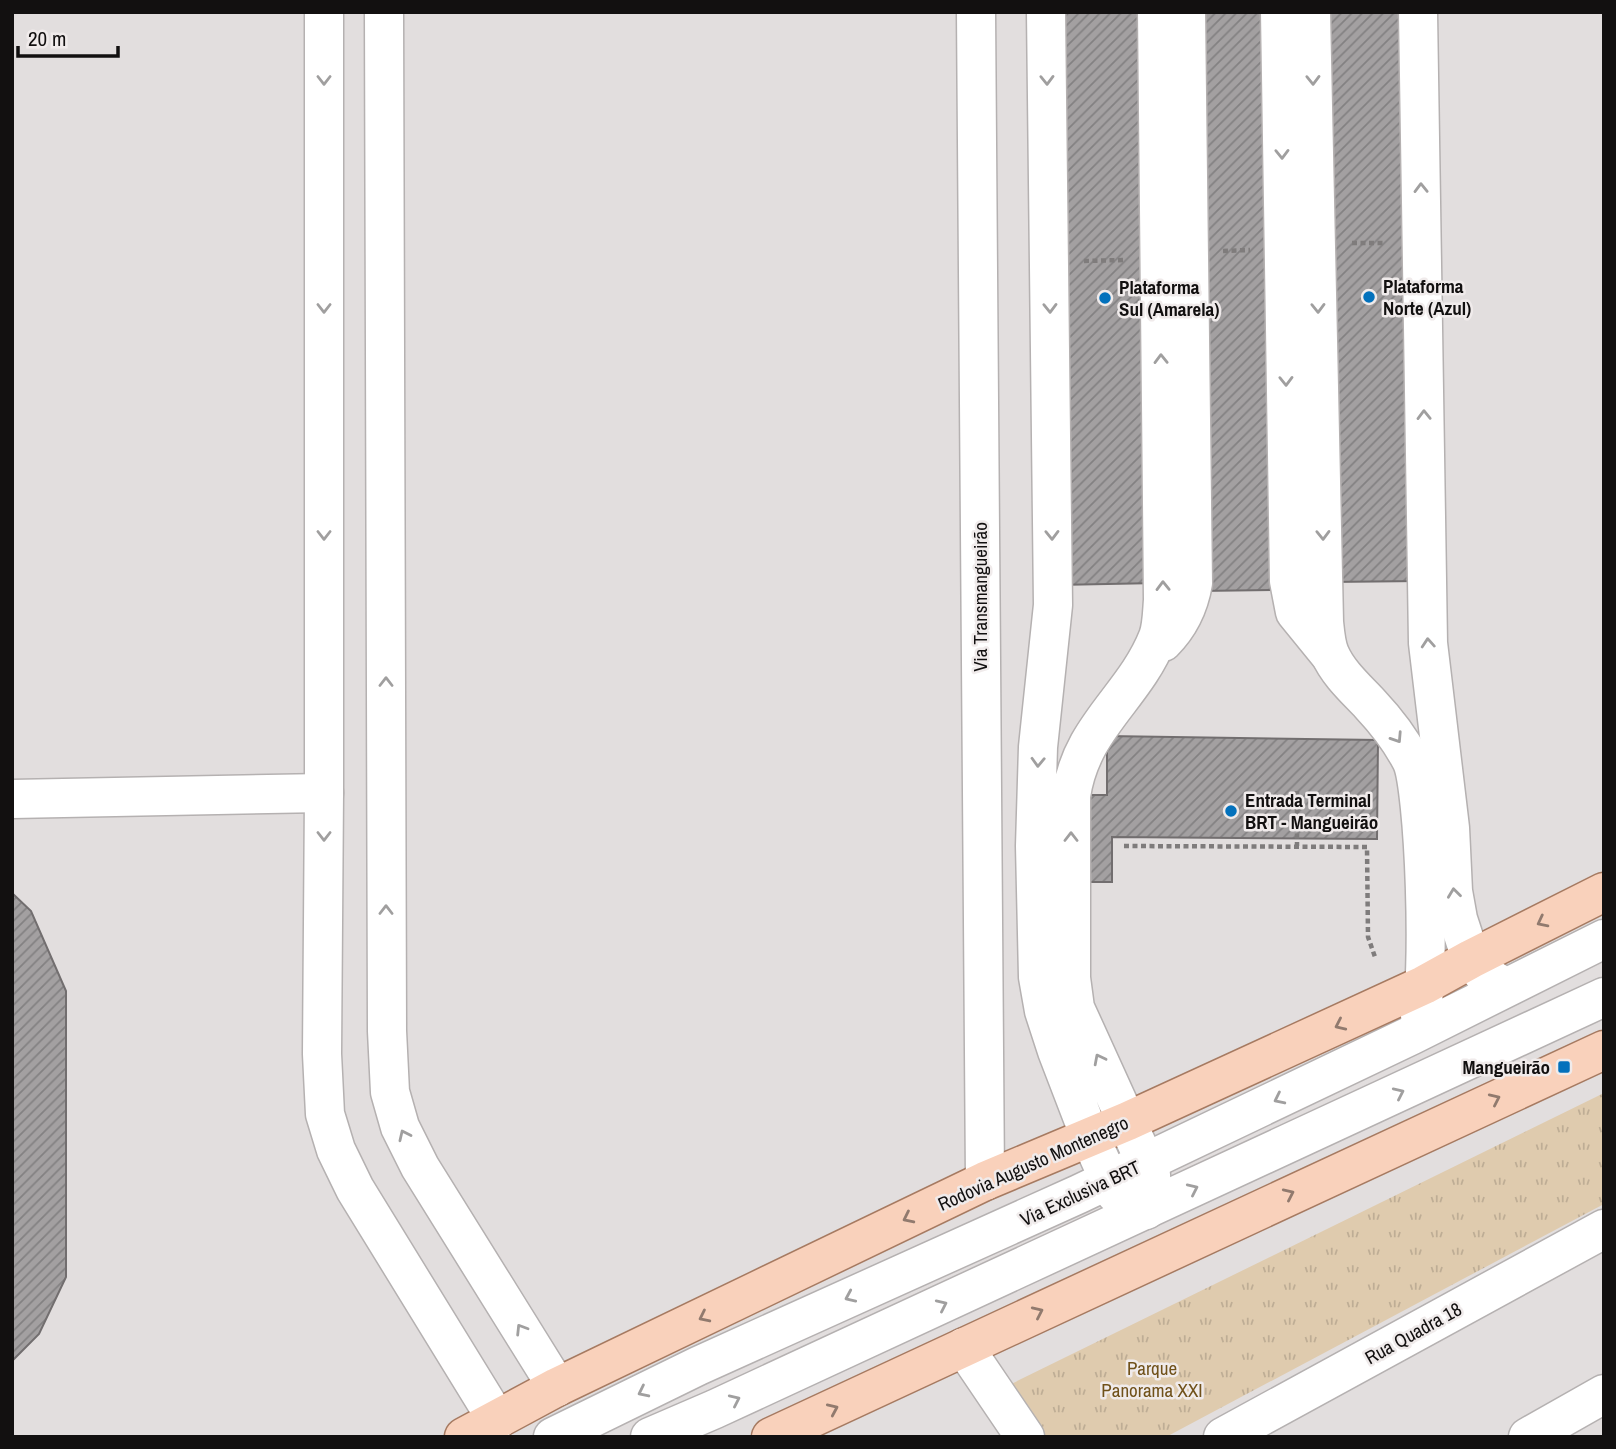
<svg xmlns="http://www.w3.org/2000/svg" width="1616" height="1449" font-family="'Archivo Narrow',sans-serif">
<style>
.park{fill:url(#park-tufts)}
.building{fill:url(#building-hatch);stroke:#726e6f;stroke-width:2}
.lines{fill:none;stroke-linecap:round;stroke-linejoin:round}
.minor-casing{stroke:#b5b1b1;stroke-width:41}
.major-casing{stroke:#a67a61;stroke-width:41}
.path{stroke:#7f7c7c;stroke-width:4.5;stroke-dasharray:5 3.5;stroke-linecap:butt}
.minor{stroke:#fff;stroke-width:38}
.major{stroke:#f9d1bb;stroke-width:38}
.oneway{stroke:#a09f9f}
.oneway2{stroke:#917a6e}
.poi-dot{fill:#0371bc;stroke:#f0ebeb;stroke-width:2.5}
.labels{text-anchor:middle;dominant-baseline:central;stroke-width:5;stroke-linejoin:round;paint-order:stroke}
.poi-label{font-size:19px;font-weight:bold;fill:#121010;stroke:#f0ebeb;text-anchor:start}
.street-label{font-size:19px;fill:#121010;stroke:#f0ebeb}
.park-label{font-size:19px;fill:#70511a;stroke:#f0ebeb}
</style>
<defs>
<pattern id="park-tufts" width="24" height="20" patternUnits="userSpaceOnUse" patternTransform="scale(1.75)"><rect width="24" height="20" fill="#dfcbae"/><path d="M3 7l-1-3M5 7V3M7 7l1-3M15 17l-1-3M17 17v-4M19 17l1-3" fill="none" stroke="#bead95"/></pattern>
<pattern id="building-hatch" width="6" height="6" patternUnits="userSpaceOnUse" patternTransform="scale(1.75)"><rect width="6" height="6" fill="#a3a0a1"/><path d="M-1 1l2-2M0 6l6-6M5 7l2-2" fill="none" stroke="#838182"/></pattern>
</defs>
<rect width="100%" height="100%" fill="#e2dede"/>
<polygon class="park" points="1604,1093 1604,1204 1166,1437 1037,1437 1003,1388"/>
<g class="building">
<polygon points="1052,12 1152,12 1158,583 1057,585"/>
<polygon points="1192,12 1273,12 1281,590 1200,591"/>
<polygon points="1315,12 1410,12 1420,581 1330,582"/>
<polygon points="1107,736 1378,740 1377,839 1112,837 1112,882 1086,882 1084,795 1107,795"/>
<polygon points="12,893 31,911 66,991 66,1277 39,1334 12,1361"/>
</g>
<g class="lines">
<defs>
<g id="minor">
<polyline points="324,12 324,793 322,1054 325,1114 336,1150 355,1189 497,1420"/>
<polyline points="384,12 387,1031 390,1092 400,1127 420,1167 557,1387"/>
<polyline points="976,12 985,1181"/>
<path d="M1046 12 1053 605 1038 747 1035 846 1038 977 1044 1011 1057 1051 1090 1137 1115 1193 1130 1207 1146 1210 1152 1196 1151 1175 1075 1008 1071 978V796C1081 726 1134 698 1158 637 1162 626 1162 612 1163 600L1157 12"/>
<polyline points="1280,12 1289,581 1295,612 1330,655"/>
<path d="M1311 12 1324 622C1325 632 1326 645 1330 654 1338 673 1356 689 1370 704 1386 721 1400 739 1411 760 1425 787 1431 986 1420 1016"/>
<polyline points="1418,12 1428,643 1450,828 1453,891 1458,919 1471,959 1487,979 1495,981"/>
<path d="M1163 642C1180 625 1189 606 1193 583L1186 12"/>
<polyline points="12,799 324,793"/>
<polyline points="964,1347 1025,1437"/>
<polyline points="553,1437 698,1366 1079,1194 1412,1035 1604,939"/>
<polyline points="650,1437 715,1409 1604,997"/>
<polyline points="1223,1437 1604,1229"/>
<polyline points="1528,1437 1604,1394"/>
</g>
<g id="major">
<polyline points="464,1437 557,1387 985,1181 1128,1121 1424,985 1471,959 1604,892"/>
<polyline points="771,1437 1604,1050"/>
</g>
</defs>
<use href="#minor" class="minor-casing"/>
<use href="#major" class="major-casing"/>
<g class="path">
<polyline points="1352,243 1386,243"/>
<polyline points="1223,251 1250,250"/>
<polyline points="1084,261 1124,260"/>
<polyline points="1297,791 1297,846"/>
<polyline points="1124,846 1367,847 1368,937 1375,957"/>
</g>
<use href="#minor" class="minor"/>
<use href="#major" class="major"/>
</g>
<defs><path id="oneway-chevron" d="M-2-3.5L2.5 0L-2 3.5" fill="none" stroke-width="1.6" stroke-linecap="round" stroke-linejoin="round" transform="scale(1.75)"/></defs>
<g class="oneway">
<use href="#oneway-chevron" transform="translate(324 80) rotate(90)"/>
<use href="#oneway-chevron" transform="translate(1047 80) rotate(89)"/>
<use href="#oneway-chevron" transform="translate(1313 80) rotate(89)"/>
<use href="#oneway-chevron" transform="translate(1282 154) rotate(89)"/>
<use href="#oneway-chevron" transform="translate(1421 188) rotate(-91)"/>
<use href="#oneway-chevron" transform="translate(324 308) rotate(90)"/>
<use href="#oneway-chevron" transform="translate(1050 308) rotate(89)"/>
<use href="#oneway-chevron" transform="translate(1318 308) rotate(89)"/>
<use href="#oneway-chevron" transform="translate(1161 359) rotate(-91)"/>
<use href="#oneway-chevron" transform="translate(1286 381) rotate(89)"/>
<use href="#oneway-chevron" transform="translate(1424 415) rotate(-91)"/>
<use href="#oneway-chevron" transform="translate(324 535) rotate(90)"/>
<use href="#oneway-chevron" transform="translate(1052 535) rotate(89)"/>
<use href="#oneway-chevron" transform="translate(1323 535) rotate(89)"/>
<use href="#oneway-chevron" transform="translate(1163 586) rotate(-91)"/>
<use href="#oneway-chevron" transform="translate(1428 643) rotate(-94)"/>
<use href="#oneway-chevron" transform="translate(386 682) rotate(-90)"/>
<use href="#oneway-chevron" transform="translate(1397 738) rotate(57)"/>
<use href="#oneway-chevron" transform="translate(1038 762) rotate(92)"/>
<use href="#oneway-chevron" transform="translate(324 836) rotate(90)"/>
<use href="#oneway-chevron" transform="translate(1071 837) rotate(-90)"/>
<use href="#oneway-chevron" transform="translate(1454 893) rotate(-97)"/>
<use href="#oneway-chevron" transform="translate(386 910) rotate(-90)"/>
<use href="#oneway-chevron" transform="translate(1099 1059) rotate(-117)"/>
<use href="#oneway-chevron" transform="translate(1399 1093) rotate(-25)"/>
<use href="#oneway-chevron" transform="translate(1279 1099) rotate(154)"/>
<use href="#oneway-chevron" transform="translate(404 1135) rotate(-115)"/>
<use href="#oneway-chevron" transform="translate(1193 1189) rotate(-25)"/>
<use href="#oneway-chevron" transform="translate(850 1297) rotate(156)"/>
<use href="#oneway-chevron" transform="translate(942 1305) rotate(-25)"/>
<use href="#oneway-chevron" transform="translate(521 1329) rotate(-122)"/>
<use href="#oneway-chevron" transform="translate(643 1392) rotate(154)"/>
<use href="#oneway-chevron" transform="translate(735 1400) rotate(-25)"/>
</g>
<g class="oneway2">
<use href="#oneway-chevron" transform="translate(1542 922) rotate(153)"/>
<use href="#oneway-chevron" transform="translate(1340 1025) rotate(155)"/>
<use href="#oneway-chevron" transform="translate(1495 1099) rotate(-25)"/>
<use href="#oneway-chevron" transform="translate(1289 1194) rotate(-25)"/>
<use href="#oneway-chevron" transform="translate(908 1218) rotate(154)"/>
<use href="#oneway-chevron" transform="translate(1038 1312) rotate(-25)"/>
<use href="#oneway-chevron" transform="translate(704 1317) rotate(154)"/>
<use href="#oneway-chevron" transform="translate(833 1409) rotate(-24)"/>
</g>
<g class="poi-dot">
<circle cx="1369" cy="297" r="7"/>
<circle cx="1105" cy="298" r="7"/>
<circle cx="1231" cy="811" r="7"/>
<rect x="1557" y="1060" width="14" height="14" rx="3.5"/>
</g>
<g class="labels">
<g class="poi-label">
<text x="1383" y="286">Plataforma<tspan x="1383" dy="22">Norte (Azul)</tspan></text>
<text x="1119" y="287">Plataforma<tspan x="1119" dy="22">Sul (Amarela)</tspan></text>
<text x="1245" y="800">Entrada Terminal<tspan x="1245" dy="22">BRT - Mangueirão</tspan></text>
<text x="1550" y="1067" text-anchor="end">Mangueirão</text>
</g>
<g class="street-label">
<text transform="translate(980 597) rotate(-90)">Via Transmangueirão</text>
<text transform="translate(1033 1163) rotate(-24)">Rodovia Augusto Montenegro</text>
<text transform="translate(1080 1193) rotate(-25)">Via Exclusiva BRT</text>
<text transform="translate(1413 1333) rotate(-29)">Rua Quadra 18</text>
</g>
<g class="park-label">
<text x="1152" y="1368">Parque<tspan x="1152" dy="22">Panorama XXI</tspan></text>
</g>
</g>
<rect width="1616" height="1449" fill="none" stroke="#121010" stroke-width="28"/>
<path d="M18 46v10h100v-10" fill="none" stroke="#121010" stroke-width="3.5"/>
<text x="28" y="46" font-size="21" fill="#121010" stroke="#f0ebeb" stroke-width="5" paint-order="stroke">20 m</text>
</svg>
